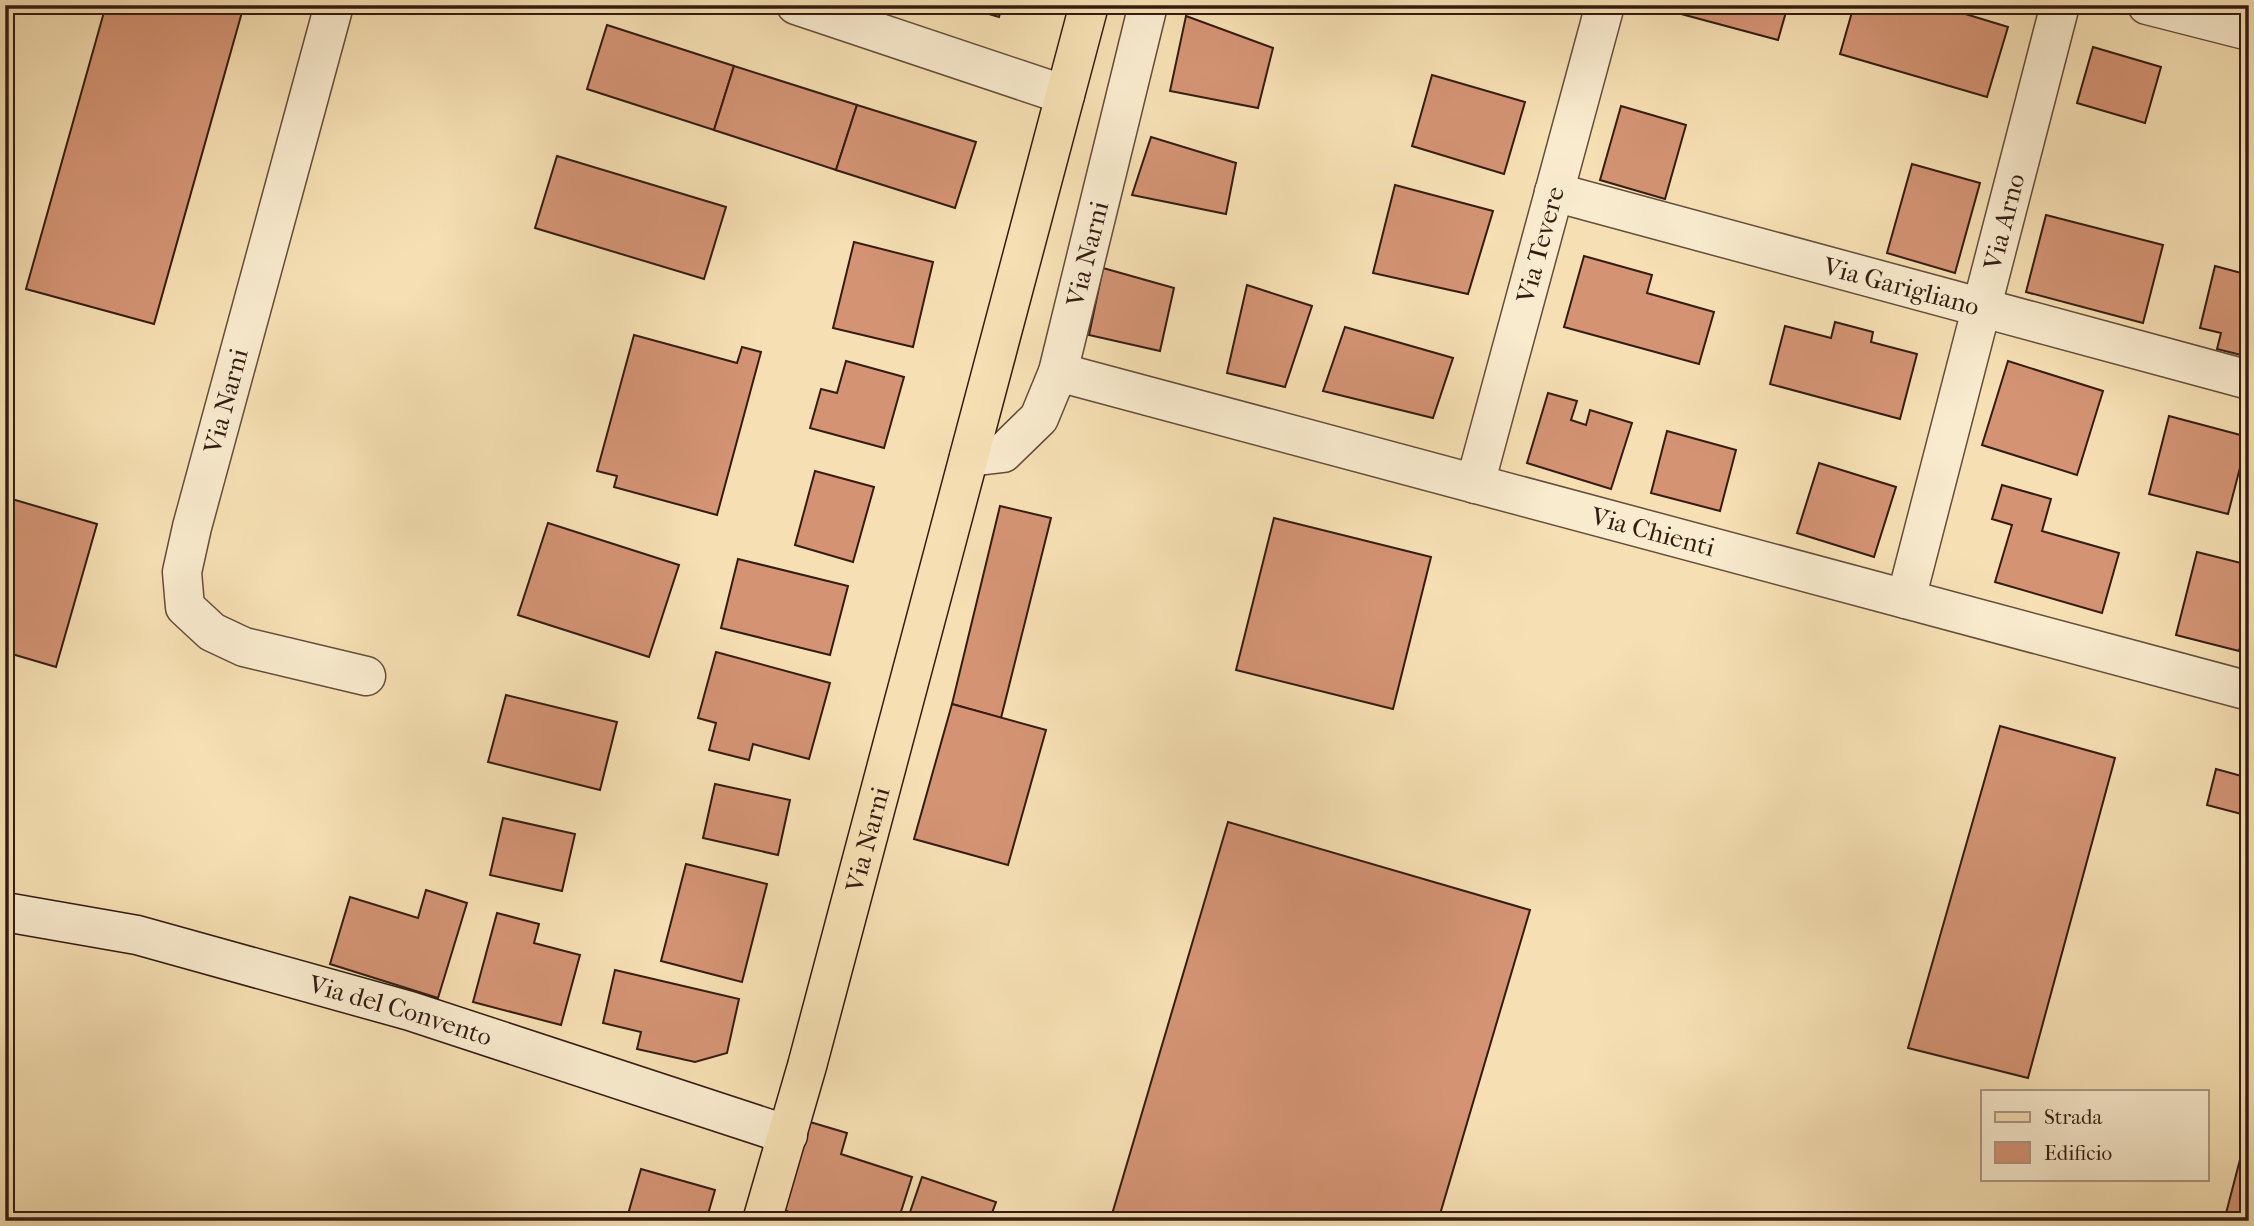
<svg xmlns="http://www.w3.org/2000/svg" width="2254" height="1226" font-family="'IM FELL French Canon',serif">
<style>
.building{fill:#d49474;stroke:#341c12;stroke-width:2}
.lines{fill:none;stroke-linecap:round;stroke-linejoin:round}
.street-casing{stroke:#644d3a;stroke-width:41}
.secondary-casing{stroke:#341c12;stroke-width:41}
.primary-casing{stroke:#341c12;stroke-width:41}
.street{stroke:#f9ebce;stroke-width:38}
.secondary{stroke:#f9ebce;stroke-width:38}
.primary{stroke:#f6e0b3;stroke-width:38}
.labels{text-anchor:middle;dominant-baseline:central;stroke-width:7;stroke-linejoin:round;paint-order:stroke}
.street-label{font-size:26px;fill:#341c12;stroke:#f9ebce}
</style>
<rect width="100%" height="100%" fill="#f6e0b3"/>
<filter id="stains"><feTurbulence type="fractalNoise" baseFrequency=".00286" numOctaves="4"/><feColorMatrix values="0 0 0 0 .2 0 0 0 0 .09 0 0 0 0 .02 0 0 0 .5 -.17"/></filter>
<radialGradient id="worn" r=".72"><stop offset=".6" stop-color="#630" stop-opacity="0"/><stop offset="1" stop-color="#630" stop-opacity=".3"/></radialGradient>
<g class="building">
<polygon points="106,5 244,5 154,324 26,289"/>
<polygon points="958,5 1002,5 999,17"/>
<polygon points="1672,5 1788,5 1778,40 1670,11"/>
<polygon points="1854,5 1936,5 2008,27 1987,97 1840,54"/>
<polygon points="1186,16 1273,48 1258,108 1170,91"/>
<polygon points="607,25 734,66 714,130 587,89"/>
<polygon points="2093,47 2161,67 2145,123 2077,103"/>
<polygon points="734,66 857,105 836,170 714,130"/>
<polygon points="1432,75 1525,102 1504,174 1412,146"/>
<polygon points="857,105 976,142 955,208 836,170"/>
<polygon points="1621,106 1686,125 1665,199 1600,180"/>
<polygon points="1151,137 1236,163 1226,214 1132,195"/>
<polygon points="557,156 726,207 704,279 535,228"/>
<polygon points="1912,164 1980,183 1955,273 1887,253"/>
<polygon points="1395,185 1493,211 1468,294 1373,273"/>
<polygon points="2046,215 2163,245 2143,323 2026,292"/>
<polygon points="854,242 933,262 913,347 833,328"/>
<polygon points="1584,256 1652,275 1647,293 1714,312 1699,364 1564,327"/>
<polygon points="2215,266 2249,275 2249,357 2217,349 2221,333 2200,328"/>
<polygon points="1103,268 1174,288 1160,351 1089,335"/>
<polygon points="1247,285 1312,306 1285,387 1227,373"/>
<polygon points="1835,322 1873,332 1871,342 1917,354 1900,419 1770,384 1785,326 1831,338"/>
<polygon points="1345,327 1453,358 1433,418 1323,391"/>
<polygon points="634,335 737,363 742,347 761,352 717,515 614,487 617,476 597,471"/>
<polygon points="846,361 904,377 884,448 810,428 821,389 837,393"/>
<polygon points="2008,361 2103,391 2077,475 1982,445"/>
<polygon points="1548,393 1577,401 1571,420 1586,425 1590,410 1632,423 1611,489 1527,463"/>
<polygon points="2169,416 2248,437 2228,514 2149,494"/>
<polygon points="1667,431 1736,450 1720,511 1651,493"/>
<polygon points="1819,463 1896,487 1874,557 1797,533"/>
<polygon points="815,471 874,487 853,562 795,545"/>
<polygon points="2002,485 2051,499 2042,531 2119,553 2102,613 1995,582 2012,525 1992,519"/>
<polygon points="5,497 97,524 56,667 5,652"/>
<polygon points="1000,506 1051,518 1001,718 952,704"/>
<polygon points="1274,518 1431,557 1393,709 1236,670"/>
<polygon points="548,523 679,565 649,657 518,615"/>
<polygon points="2197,552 2249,565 2249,615 2239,651 2176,635"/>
<polygon points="738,559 848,586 830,655 721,628"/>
<polygon points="716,652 830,683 809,759 753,744 749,760 709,750 716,723 698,718"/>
<polygon points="506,695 617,722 600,790 488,762"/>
<polygon points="952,704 1046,730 1008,865 914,839"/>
<polygon points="2000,726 2115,758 2028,1078 1908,1048"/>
<polygon points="2216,769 2249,778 2249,816 2207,805"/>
<polygon points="715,784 790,800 778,855 703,838"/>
<polygon points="503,818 575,834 562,891 490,875"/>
<polygon points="1228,822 1530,910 1438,1221 1110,1221"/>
<polygon points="686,864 767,884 742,982 661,961"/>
<polygon points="426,890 467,903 438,998 330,964 350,897 418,918"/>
<polygon points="497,913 539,924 534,943 580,955 561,1025 473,1002"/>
<polygon points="615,970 739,999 727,1053 695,1062 637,1049 641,1032 603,1023"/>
<polygon points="810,1122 847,1133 841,1154 912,1177 898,1221 817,1221 783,1210"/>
<polygon points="2249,1125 2249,1221 2224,1221"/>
<polygon points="641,1169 715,1190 706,1221 626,1221"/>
<polygon points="922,1177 996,1202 989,1221 907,1221"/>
</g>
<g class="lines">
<defs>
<g id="street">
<polyline points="334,5 192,527 182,572 185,607 212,632 244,647 366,676"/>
<polyline points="796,5 1065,95"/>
<polyline points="2147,5 2249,31"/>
<path id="s1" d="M1554 192 2249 380"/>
<path id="s2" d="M1058 372 2249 691"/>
<path id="s3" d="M969 457 1003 453 1039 418 1058 372 1148 5"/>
<path id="s4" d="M1475 484 1605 5"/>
<path id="s5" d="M1906 599 2060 5"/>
</g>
<g id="secondary">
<path id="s6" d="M5 912 137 935 410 1011 788 1135"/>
</g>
<g id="primary">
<path id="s7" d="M762 1221 807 1066 1089 5"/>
</g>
</defs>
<use href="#street" class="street-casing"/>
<use href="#secondary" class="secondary-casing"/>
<use href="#primary" class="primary-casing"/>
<use href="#street" class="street"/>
<use href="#secondary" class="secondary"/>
<use href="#primary" class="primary"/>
</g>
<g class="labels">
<g class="street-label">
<text stroke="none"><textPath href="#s5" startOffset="390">Via Arno</textPath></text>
<text stroke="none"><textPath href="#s4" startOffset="248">Via Tevere</textPath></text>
<text stroke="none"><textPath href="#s3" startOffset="256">Via Narni</textPath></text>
<text stroke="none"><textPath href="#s1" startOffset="360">Via Garigliano</textPath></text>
<text transform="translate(226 401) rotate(-75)">Via Narni</text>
<text stroke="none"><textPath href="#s2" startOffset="616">Via Chienti</textPath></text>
<text stroke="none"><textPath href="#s7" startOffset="396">Via Narni</textPath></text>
<text stroke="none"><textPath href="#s6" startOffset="408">Via del Convento</textPath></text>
</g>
</g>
<rect width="2254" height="1226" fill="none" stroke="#f6e0b3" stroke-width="28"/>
<rect x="7" y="7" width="2240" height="1212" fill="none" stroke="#341c12" stroke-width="3.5"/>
<rect x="14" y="14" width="2226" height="1198" fill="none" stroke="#341c12" stroke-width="2"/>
<rect x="1981" y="1090" width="228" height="91" fill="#f9ebce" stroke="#aa9883" stroke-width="2"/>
<rect x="1995" y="1112" width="35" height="10" fill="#f6e0b3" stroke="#aa9883" stroke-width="2"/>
<text x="2044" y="1124" font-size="21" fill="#341c12">Strada</text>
<rect x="1995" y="1142" width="35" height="21" fill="#d49474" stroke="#aa9883" stroke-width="2"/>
<text x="2044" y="1160" font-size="21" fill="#341c12">Edificio</text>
<rect width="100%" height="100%" filter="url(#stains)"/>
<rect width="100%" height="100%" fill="url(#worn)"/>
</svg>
